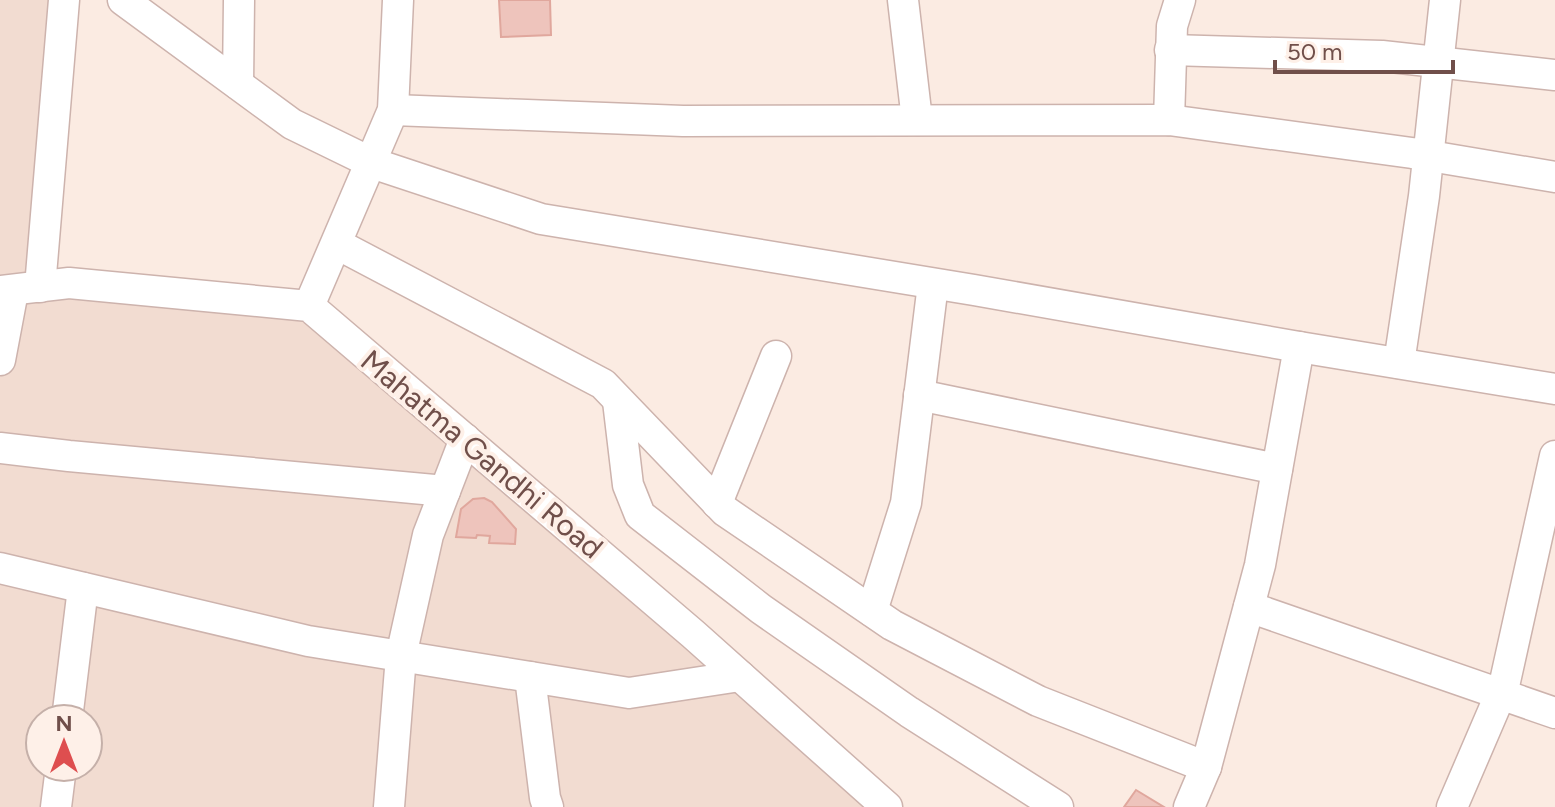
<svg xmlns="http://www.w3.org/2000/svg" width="1555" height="807" font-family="Figtree,sans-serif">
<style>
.residential{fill:#f2dcd1;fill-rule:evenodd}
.building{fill:#eec4bc;stroke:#e0a79d;stroke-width:2}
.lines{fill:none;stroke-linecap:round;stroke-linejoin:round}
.minor-casing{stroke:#cdb3ad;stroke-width:33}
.minor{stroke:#fff;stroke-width:30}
.labels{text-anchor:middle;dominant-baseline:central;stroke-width:8;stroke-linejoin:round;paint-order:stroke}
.street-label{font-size:30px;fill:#704f4a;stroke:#fef0e8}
</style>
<rect width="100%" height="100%" fill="#fbebe2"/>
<path class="residential" d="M0 0H64L41 287 309 306 887 807H0ZM40 719H88V767H40Z"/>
<g class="building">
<polygon points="499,0 550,0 551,35 501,37"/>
<polygon points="484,498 492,502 516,529 515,544 489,543 490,536 477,535 476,538 456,537 461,509 473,499"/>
<polygon points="1136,790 1164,807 1124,807"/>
</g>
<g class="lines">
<defs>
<g id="minor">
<polyline points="123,0 292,124 372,163 541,219 974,290 1299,347 1555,389"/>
<polyline points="903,0 917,120"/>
<polyline points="1170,50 1382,56 1555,75"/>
<polyline points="238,84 239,0"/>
<polyline points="393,110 683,121 1169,120 1412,153 1555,177"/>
<polyline points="1169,120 1172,26 1180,0"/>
<polyline points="337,244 603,384 725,511 892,625 1038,701 1206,767"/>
<polyline points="40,287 64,0"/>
<polyline points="0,291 69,283 309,306 693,634 887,807"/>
<polyline points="309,306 393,110 398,0"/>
<polyline points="0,360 13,291"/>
<polyline points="1399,363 1424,196 1445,0"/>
<polyline points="919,395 1277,469"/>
<polyline points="618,401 628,485 640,515 761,609 909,712 1058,807"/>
<polyline points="0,448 69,456 445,491"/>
<polyline points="717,503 776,356"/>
<polyline points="0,568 308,641 629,693 740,676"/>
<polyline points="1249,607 1555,713"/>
<polyline points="872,611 906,503 933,284"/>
<polyline points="530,677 545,798 548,807"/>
<polyline points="67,719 83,588"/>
<polyline points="56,807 61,767"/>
<polyline points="389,807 401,656 428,535 465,439"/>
<polyline points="1189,807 1206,767 1260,565 1299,347"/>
<polyline points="1452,807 1504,686 1555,456"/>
</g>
</defs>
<use href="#minor" class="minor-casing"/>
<use href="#minor" class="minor"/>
</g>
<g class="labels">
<g class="street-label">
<text transform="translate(482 454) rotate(40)">Mahatma Gandhi Road</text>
</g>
</g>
<g transform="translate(64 743)"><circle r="38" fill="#fef0e8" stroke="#c5b0a9" stroke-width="2"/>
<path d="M0-6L14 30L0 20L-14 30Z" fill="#de4e4f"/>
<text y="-12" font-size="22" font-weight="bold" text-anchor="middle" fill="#704f4a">N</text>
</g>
<path d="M1275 60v12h178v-12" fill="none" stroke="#704f4a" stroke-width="4"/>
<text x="1287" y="60" font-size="24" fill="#704f4a" stroke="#fef0e8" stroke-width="6" paint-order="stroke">50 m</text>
</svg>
